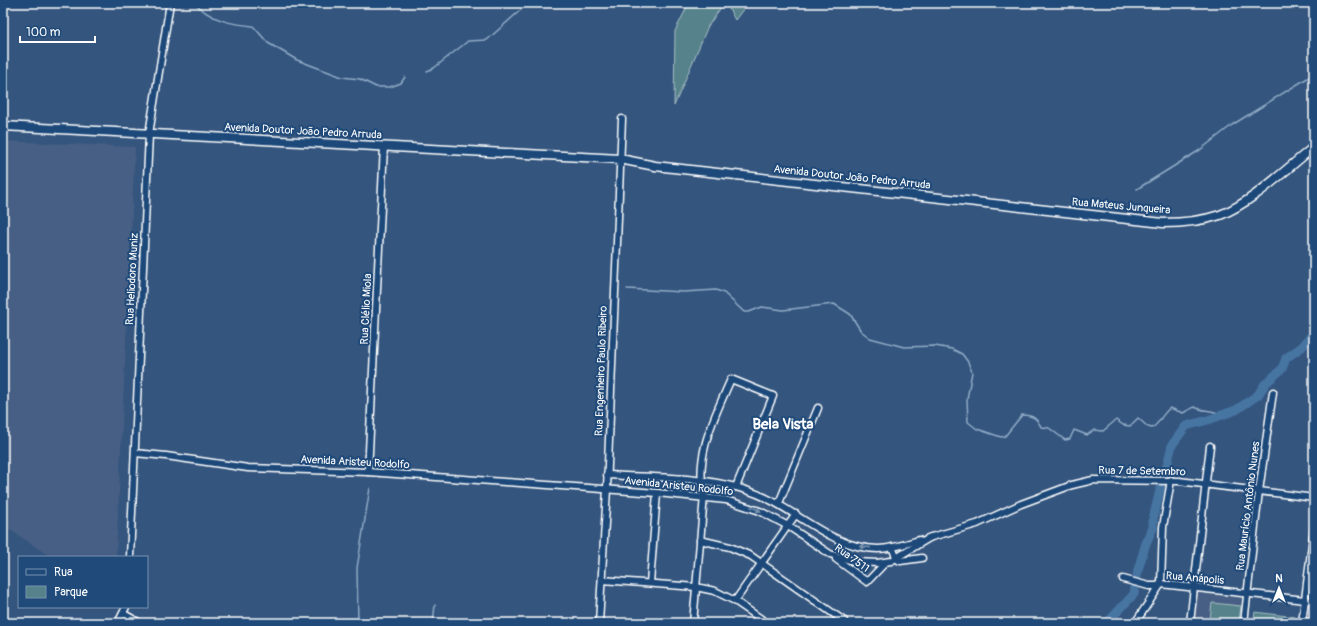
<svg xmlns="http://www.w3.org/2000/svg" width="1317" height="626" font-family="Pangolin,sans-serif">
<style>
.built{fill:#475f84}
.green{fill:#55828b;stroke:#aac0c5}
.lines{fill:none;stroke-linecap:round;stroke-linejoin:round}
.stream{stroke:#91acc7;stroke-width:1.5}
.river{stroke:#4774a2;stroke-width:9}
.minor-casing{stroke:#fff;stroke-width:9}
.major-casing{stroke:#fff;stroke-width:11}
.minor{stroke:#1f4a7a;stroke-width:6}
.major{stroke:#1f4a7a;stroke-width:8}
.oneway{fill:#7992af}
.labels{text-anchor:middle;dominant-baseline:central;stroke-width:4;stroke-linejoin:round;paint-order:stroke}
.street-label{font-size:11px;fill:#fff;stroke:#1f4a7a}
.district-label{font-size:15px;font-weight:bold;fill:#fff;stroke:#1f4a7a}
</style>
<rect width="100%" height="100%" fill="#34557e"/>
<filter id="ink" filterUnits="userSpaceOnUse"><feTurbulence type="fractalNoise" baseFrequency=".025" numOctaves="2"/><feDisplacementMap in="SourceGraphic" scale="8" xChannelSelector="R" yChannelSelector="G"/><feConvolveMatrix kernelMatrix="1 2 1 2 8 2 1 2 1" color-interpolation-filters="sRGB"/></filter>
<g filter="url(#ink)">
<g class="built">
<polygon points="3,141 135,147 116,557 51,557 3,525"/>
<polygon points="1198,592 1242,598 1239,623 1194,623"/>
</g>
<g class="green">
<polygon points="689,3 724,3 708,26 674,106 675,31"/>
<polygon points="726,3 748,3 735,20"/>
<polygon points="1212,603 1241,606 1239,622 1210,619"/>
<polygon points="1255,612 1295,617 1294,623 1253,623"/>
</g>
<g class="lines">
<g class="stream">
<path d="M195 3C210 20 231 24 253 26L268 43 297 60 342 77 360 79 376 87H390L401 83 405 77"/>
<polyline points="427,71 434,68 468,41 487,40 524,7 532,3"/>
<polyline points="1137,189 1200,150 1232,125 1314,74"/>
<path d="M627 289 684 292 716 290 724 293 744 312H749L762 307 783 310 834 304 850 314 861 331 870 338 904 347 935 346 952 349 962 354 968 362 972 372 967 399 968 422 977 429 1001 437 1005 436 1022 415C1032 415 1037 418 1041 427L1049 428 1065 440 1070 439 1074 430 1087 435 1094 430 1103 431 1116 420 1123 425 1130 426 1138 418 1148 427 1152 428C1159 424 1161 415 1170 408L1183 413 1194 407C1204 412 1213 409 1222 415"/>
<polyline points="358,623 357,568 370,488"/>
<polyline points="433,623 435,605"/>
</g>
<g class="river">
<polyline points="1165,474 1172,445 1186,426 1208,420 1236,410 1258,395 1265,384 1282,369 1286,358 1302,347 1314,332"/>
<polyline points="1107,623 1134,594 1138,570 1146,543 1153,528 1153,519 1161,486"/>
</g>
<defs>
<g id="minor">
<polyline points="135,453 166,456 248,468 368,472 657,493 726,500 760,511 788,526 830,554 856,562 877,563 891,561 931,537"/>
<polyline points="368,472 384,146"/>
<path d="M607 475C653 478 702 476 746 490 793 504 827 548 878 549 892 549 906 544 919 540"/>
<polyline points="779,503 818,408"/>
<polyline points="928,538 977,524 1021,504 1072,485 1093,480 1179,481 1314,498"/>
<polyline points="700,540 730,547 751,556 844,621"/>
<polyline points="892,547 897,559 900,561 922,558"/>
<polyline points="130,557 149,134 170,3"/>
<polyline points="836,559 867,582 885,563"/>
<polyline points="1123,579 1149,586 1157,586 1161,584 1314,601"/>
<polyline points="602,580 696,587 715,591 735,601 767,623"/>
<polyline points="650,583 657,493"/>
<polyline points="735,601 796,514"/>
<polyline points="124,614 140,623"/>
<polyline points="118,623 126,607"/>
<polyline points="599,623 607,489 622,119"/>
<path d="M693 623 704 496C694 455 715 416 731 379L773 396 736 487"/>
<polyline points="1135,623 1161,584 1163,527 1171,480"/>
<polyline points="1190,623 1210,446"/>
<polyline points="1244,623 1259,491 1273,392"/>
<polyline points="1302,623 1314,528"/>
</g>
<path id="major" d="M3 126 620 159 655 166 1163 223C1182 223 1202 221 1220 215 1252 203 1287 168 1314 147"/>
</defs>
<use href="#minor" class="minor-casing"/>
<use href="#major" class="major-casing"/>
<use href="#minor" class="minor"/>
<use href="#major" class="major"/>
</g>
<defs><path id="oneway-solid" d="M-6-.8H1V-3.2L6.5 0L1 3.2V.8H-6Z"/></defs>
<g class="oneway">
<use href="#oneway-solid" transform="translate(756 509) rotate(24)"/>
<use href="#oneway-solid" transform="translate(865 547) rotate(-173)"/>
</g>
</g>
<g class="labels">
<g class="street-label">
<text transform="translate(303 131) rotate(3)">Avenida Doutor João Pedro Arruda</text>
<text transform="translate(852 177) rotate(6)">Avenida Doutor João Pedro Arruda</text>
<text transform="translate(1121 206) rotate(5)">Rua Mateus Junqueira</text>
<text transform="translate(132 279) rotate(-87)">Rua Heliodoro Muniz</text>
<text transform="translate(366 309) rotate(-87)">Rua Clélio Miola</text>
<text transform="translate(601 371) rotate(-88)">Rua Engenheiro Paulo Ribeiro</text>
<text transform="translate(355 462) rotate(3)">Avenida Aristeu Rodolfo</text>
<text transform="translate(1142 471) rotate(1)">Rua 7 de Setembro</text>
<text transform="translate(679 486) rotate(6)">Avenida Aristeu Rodolfo</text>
<text transform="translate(1248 506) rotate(-83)">Rua Maurício Antônio Nunes</text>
<text transform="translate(852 558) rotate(36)">Rua 7511</text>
<text transform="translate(1195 578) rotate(5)">Rua Anápolis</text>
</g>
<g class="district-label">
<text x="783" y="424">Bela Vista</text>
</g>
</g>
<rect width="1317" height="626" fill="none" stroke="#1f4a7a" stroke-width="16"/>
<rect x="8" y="8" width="1301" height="610" fill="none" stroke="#fff" stroke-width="1.5" filter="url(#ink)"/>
<rect x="18" y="556" width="130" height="52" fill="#1f4a7a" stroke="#7992af"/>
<rect x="26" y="569" width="20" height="6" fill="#1f4a7a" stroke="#7992af"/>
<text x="54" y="576" font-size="12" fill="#ffffff">Rua</text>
<rect x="26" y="586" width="20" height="12" fill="#55828b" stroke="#7992af"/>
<text x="54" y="596" font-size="12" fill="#ffffff">Parque</text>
<g transform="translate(1279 588)" stroke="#1f4a7a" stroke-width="3" paint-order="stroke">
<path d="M0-3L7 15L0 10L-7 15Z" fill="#ffffff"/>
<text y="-6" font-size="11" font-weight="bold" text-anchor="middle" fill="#ffffff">N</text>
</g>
<path d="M20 36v6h75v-6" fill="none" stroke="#ffffff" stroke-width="2"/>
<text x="26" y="36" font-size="12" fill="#ffffff" stroke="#1f4a7a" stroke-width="3" paint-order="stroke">100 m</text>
</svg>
